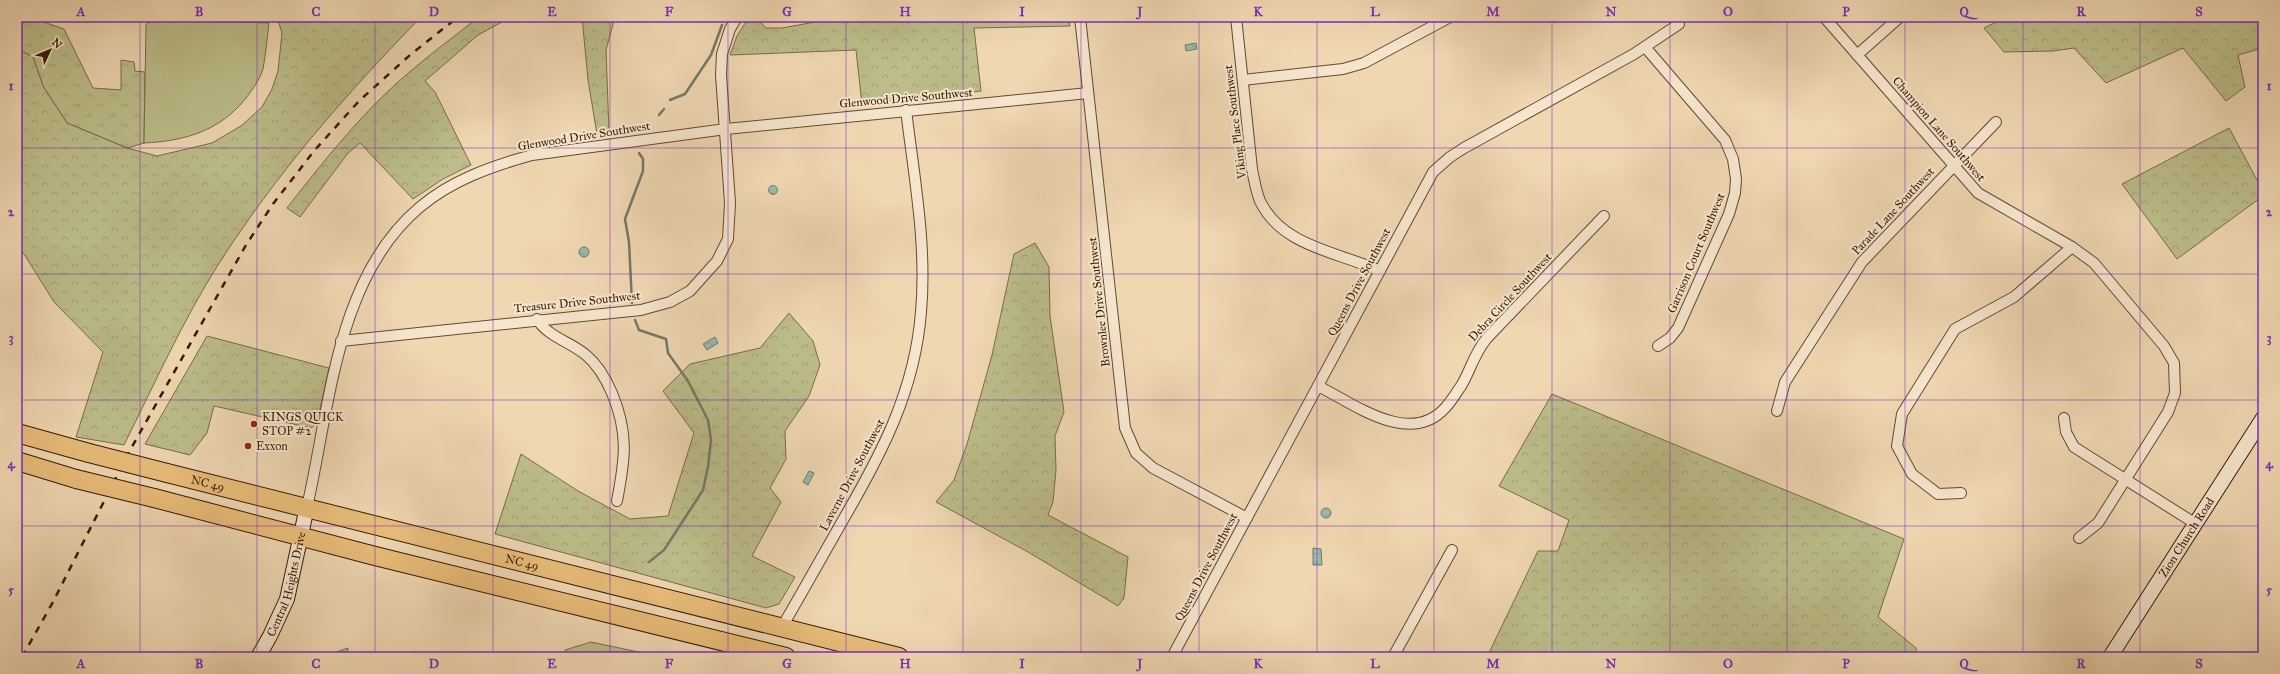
<svg xmlns="http://www.w3.org/2000/svg" width="2280" height="674" font-family="'IM FELL Great Primer',serif">
<style>
.grass{fill:url(#grass-tufts);stroke:#786c47}
.forest{fill:url(#forest-crowns);stroke:#786c47}
.park{fill:#bcbd8a;stroke:#786c47}
.water{fill:url(#water-waves);stroke:#727a69}
.lines{fill:none;stroke-linecap:round;stroke-linejoin:round}
.stream{stroke:#727a69;stroke-width:2.5}
.street-casing{stroke:#644930;stroke-width:12}
.secondary-casing{stroke:#351a04;stroke-width:16}
.highway-casing{stroke:#351a04;stroke-width:20}
.street{stroke:#f5e5cd;stroke-width:10}
.secondary{stroke:#f5e5cd;stroke-width:14}
.highway{stroke:#e8bc79;stroke-width:18}
.rail{stroke:#351a04;stroke-width:2.5;stroke-dasharray:7 7;stroke-linecap:butt}
.highway-bridge-casing{stroke:#351a04;stroke-width:20;stroke-linecap:butt}
.highway-bridge{stroke:#e8bc79;stroke-width:18}
.grid{fill:none;stroke:#7b2cbf;stroke-width:1;stroke-opacity:0.55}
.poi-dot{fill:#8f2418;stroke:#f5e5cd;stroke-width:1.5}
.labels{text-anchor:middle;dominant-baseline:central;stroke-width:4;stroke-linejoin:round;paint-order:stroke}
.street-label{font-size:12px;fill:#351a04;stroke:#f5e5cd}
.poi-label{font-size:12px;fill:#351a04;stroke:#f5e5cd;text-anchor:start}
.neatline{fill:none;stroke:#7b2cbf;stroke-width:1.5}
.grid-label{font-size:13px;text-anchor:middle;font-weight:bold;fill:#7b2cbf}
</style>
<defs>
<pattern id="grass-tufts" width="24" height="20" patternUnits="userSpaceOnUse"><rect width="24" height="20" fill="#bcbd8a"/><path d="M3 7l-1-3M5 7V3M7 7l1-3M15 17l-1-3M17 17v-4M19 17l1-3" fill="none" stroke="#a2a275"/></pattern>
<pattern id="forest-crowns" width="20" height="18" patternUnits="userSpaceOnUse"><rect width="20" height="18" fill="#bcbd8a"/><path d="M2 6a3 3 0 1 1 6 0M12 15a3 3 0 1 1 6 0" fill="none" stroke="#a2a275"/></pattern>
<pattern id="water-waves" width="16" height="10" patternUnits="userSpaceOnUse"><rect width="16" height="10" fill="#9abaad"/><path d="M0 5q4-4 8 0t8 0" fill="none" stroke="#859f93"/></pattern>
</defs>
<rect width="100%" height="100%" fill="#efd7b2"/>
<filter id="stains"><feTurbulence type="fractalNoise" baseFrequency=".005" numOctaves="4"/><feColorMatrix values="0 0 0 0 .2 0 0 0 0 .09 0 0 0 0 .02 0 0 0 .5 -.17"/></filter>
<radialGradient id="worn" r=".72"><stop offset=".6" stop-color="#630" stop-opacity="0"/><stop offset="1" stop-color="#630" stop-opacity=".3"/></radialGradient>
<g class="grass">
<polygon points="29,17 64,29 93,88 121,90 121,60 134,62 135,71 145,72 144,143 127,148 67,123 43,86 33,57 17,49 17,29"/>
<polygon points="175,17 221,17 220,22 175,20"/>
</g>
<g class="forest">
<path d="M277 17H421C346 94 276 174 218 265 182 322 154 385 124 445L76 437 103 352 54 302 24 254 17 246V49L33 57 43 86 67 123 127 148 157 156 212 143 241 126 262 107 272 89 278 71 282 33Z"/>
<path d="M479 17H511L478 35 425 81 435 92 471 165 443 179 413 199 360 143 348 153 300 217 287 208C315 172 343 137 374 105 406 72 443 45 479 17Z"/>
<polygon points="582,17 615,17 606,50 609,131 597,134 588,80"/>
<polygon points="749,17 755,17 766,28 782,28 842,17 1069,17 1070,26 974,28 981,91 862,105 856,50 730,55 737,36"/>
<polygon points="2006,17 2263,17 2263,48 2238,55 2245,87 2226,101 2183,48 2106,83 2074,48 2053,51 2004,52 1984,28"/>
<polygon points="2229,128 2263,191 2263,196 2177,259 2122,184"/>
<polygon points="1035,243 1049,267 1050,316 1064,412 1055,436 1056,470 1053,502 1048,515 1128,557 1124,598 1118,606 1028,552 936,502 954,480 967,444 992,355 1014,254"/>
<polygon points="789,313 813,341 820,365 809,396 785,431 786,459 770,488 781,502 752,556 795,577 779,604 766,608 495,534 521,454 578,491 630,519 668,516 694,433 663,391 690,364 760,348"/>
<polygon points="207,336 329,368 317,423 311,428 214,406 207,433 190,455 145,444"/>
<polygon points="1552,394 1904,539 1878,617 1916,648 1917,657 1487,657 1538,551 1558,551 1569,520 1499,486"/>
<polygon points="591,642 662,657 567,657 565,650"/>
<polygon points="348,648 347,657 321,657 322,657"/>
</g>
<path class="park" d="M151 19 269 23C267 38 266 54 263 69 260 79 253 89 246 98 220 131 185 141 144 143L146 25Z"/>
<g class="water">
<polygon points="1196,43 1197,49 1186,51 1185,45"/>
<circle cx="773" cy="190" r="4.5"/>
<circle cx="584" cy="252" r="5"/>
<polygon points="715,337 718,343 707,350 703,344"/>
<polygon points="809,471 814,473 808,485 803,482"/>
<circle cx="1326" cy="513" r="5"/>
<polygon points="1313,548 1321,549 1322,565 1313,565"/>
</g>
<g class="lines">
<g class="stream">
<polyline points="670,100 685,94 711,55 722,25"/>
<polyline points="659,115 664,109"/>
<polyline points="632,303 629,242 625,219 643,171 643,159 639,153"/>
<polyline points="635,320 639,330 666,339 668,353 688,381 708,420 711,440 708,467 703,490 664,550 649,562"/>
</g>
<defs>
<g id="street">
<polyline points="1080,17 1125,428 1136,453 1153,468 1247,518"/>
<path d="M1236 17 1252 169C1254 180 1256 191 1260 201 1282 247 1339 252 1380 271"/>
<polyline points="1824,17 1978,193 2072,247 2094,263 2164,346 2174,363 2175,393 2168,412 2098,523 2079,538"/>
<polyline points="1645,47 1725,140 1733,159 1736,179 1735,193 1729,214 1678,328 1670,338 1658,346"/>
<polyline points="1857,55 1900,17"/>
<polyline points="1243,80 1343,69 1364,63 1450,17"/>
<path d="M537 319C548 337 571 342 586 355 598 365 606 379 612 393 629 434 625 459 617 501"/>
<polyline points="341,341 641,310 670,302 690,291 717,261 728,239 730,203 721,75 722,54 730,29 737,17"/>
<path d="M1318 386C1354 404 1410 447 1445 408 1451 402 1456 393 1461 386 1471 370 1473 355 1487 338L1604 216"/>
<polyline points="1777,411 1785,382 1862,262 1996,122"/>
<polyline points="2064,418 2066,432 2074,447 2196,524"/>
<polyline points="1961,493 1938,494 1912,474 1897,446 1902,414 1955,329 2014,297 2072,247"/>
<path d="M307 507C330 407 336 277 420 207 452 180 492 166 532 155L726 129 1088 93"/>
<path d="M782 627C803 591 823 555 843 520 882 453 915 390 921 312 927 245 914 176 906 110"/>
<polyline points="1172,657 1433,172 1450,157 1464,148 1634,54 1679,24"/>
<polyline points="1393,657 1452,550"/>
</g>
<g id="secondary">
<path id="s1" d="M258 657 270 636 287 599 307 507"/>
<path id="s2" d="M2110 657 2263 418"/>
</g>
<g id="highway">
<polyline points="17,433 89,453"/>
<polyline points="17,461 76,479"/>
<path id="s3" d="M167 473 899 657"/>
<polyline points="154,498 375,556 786,657"/>
</g>
</defs>
<use href="#street" class="street-casing"/>
<use href="#secondary" class="secondary-casing"/>
<use href="#highway" class="highway-casing"/>
<use href="#street" class="street"/>
<use href="#secondary" class="secondary"/>
<use href="#highway" class="highway"/>
<polyline class="rail" points="22,657 53,602 129,452 246,245 273,204 314,151 359,101 410,55 458,17"/>
<defs>
<g id="highway-bridge">
<polyline points="89,453 167,473"/>
<polyline points="76,479 154,498"/>
</g>
</defs>
<use href="#highway-bridge" class="highway-bridge-casing"/>
<use href="#highway-bridge" class="highway-bridge"/>
</g>
<path class="grid" d="M140 17V657M257 17V657M375 17V657M493 17V657M610 17V657M728 17V657M846 17V657M963 17V657M1081 17V657M1199 17V657M1317 17V657M1434 17V657M1552 17V657M1670 17V657M1787 17V657M1905 17V657M2023 17V657M2140 17V657M17 148H2263M17 274H2263M17 400H2263M17 526H2263"/>
<g class="poi-dot">
<circle cx="254" cy="424" r="4"/>
<circle cx="248" cy="446" r="4"/>
</g>
<g class="labels">
<g class="street-label">
<text transform="translate(906 98) rotate(-5)">Glenwood Drive Southwest</text>
<text transform="translate(1235 122) rotate(-97)">Viking Place Southwest</text>
<text transform="translate(1939 129) rotate(49)">Champion Lane Southwest</text>
<text transform="translate(584 136) rotate(-9)">Glenwood Drive Southwest</text>
<text transform="translate(1893 211) rotate(-47)">Parade Lane Southwest</text>
<text transform="translate(1696 253) rotate(-67)">Garrison Court Southwest</text>
<text transform="translate(1359 282) rotate(-62)">Queens Drive Southwest</text>
<text transform="translate(1510 297) rotate(-47)">Debra Circle Southwest</text>
<text transform="translate(577 302) rotate(-6)">Treasure Drive Southwest</text>
<text transform="translate(1099 302) rotate(-96)">Brownlee Drive Southwest</text>
<text transform="translate(852 475) rotate(-62)">Laverne Drive Southwest</text>
<text stroke="none"><textPath href="#s3" startOffset="42">NC 49</textPath></text>
<text stroke="none"><textPath href="#s2" startOffset="142">Zion Church Road</textPath></text>
<text stroke="none"><textPath href="#s3" startOffset="366">NC 49</textPath></text>
<text transform="translate(1206 567) rotate(-62)">Queens Drive Southwest</text>
<text stroke="none"><textPath href="#s1" startOffset="79">Central Heights Drive</textPath></text>
</g>
<g class="poi-label">
<text x="262" y="417">KINGS QUICK<tspan x="262" dy="14">STOP #2</tspan></text>
<text x="256" y="446">Exxon</text>
</g>
</g>
<rect width="2280" height="674" fill="none" stroke="#efd7b2" stroke-width="44"/>
<g transform="translate(50 50) rotate(46)" stroke="#f5e5cd" stroke-width="3" paint-order="stroke">
<path d="M0-3L7 15L0 10L-7 15Z" fill="#351a04"/>
<text y="-6" font-size="11" font-weight="bold" text-anchor="middle" fill="#351a04">N</text>
</g>
<rect x="22" y="22" width="2236" height="630" class="neatline"/>
<g class="grid-label">
<text x="81" y="16">A</text>
<text x="199" y="16">B</text>
<text x="316" y="16">C</text>
<text x="434" y="16">D</text>
<text x="552" y="16">E</text>
<text x="669" y="16">F</text>
<text x="787" y="16">G</text>
<text x="905" y="16">H</text>
<text x="1022" y="16">I</text>
<text x="1140" y="16">J</text>
<text x="1258" y="16">K</text>
<text x="1375" y="16">L</text>
<text x="1493" y="16">M</text>
<text x="1611" y="16">N</text>
<text x="1728" y="16">O</text>
<text x="1846" y="16">P</text>
<text x="1964" y="16">Q</text>
<text x="2081" y="16">R</text>
<text x="2199" y="16">S</text>
<text x="11" y="90">1</text>
<text x="2269" y="90">1</text>
<text x="11" y="216">2</text>
<text x="2269" y="216">2</text>
<text x="11" y="342">3</text>
<text x="2269" y="342">3</text>
<text x="11" y="468">4</text>
<text x="2269" y="468">4</text>
<text x="11" y="594">5</text>
<text x="2269" y="594">5</text>
<text x="81" y="668">A</text>
<text x="199" y="668">B</text>
<text x="316" y="668">C</text>
<text x="434" y="668">D</text>
<text x="552" y="668">E</text>
<text x="669" y="668">F</text>
<text x="787" y="668">G</text>
<text x="905" y="668">H</text>
<text x="1022" y="668">I</text>
<text x="1140" y="668">J</text>
<text x="1258" y="668">K</text>
<text x="1375" y="668">L</text>
<text x="1493" y="668">M</text>
<text x="1611" y="668">N</text>
<text x="1728" y="668">O</text>
<text x="1846" y="668">P</text>
<text x="1964" y="668">Q</text>
<text x="2081" y="668">R</text>
<text x="2199" y="668">S</text>
</g>
<rect width="100%" height="100%" filter="url(#stains)"/>
<rect width="100%" height="100%" fill="url(#worn)"/>
</svg>
